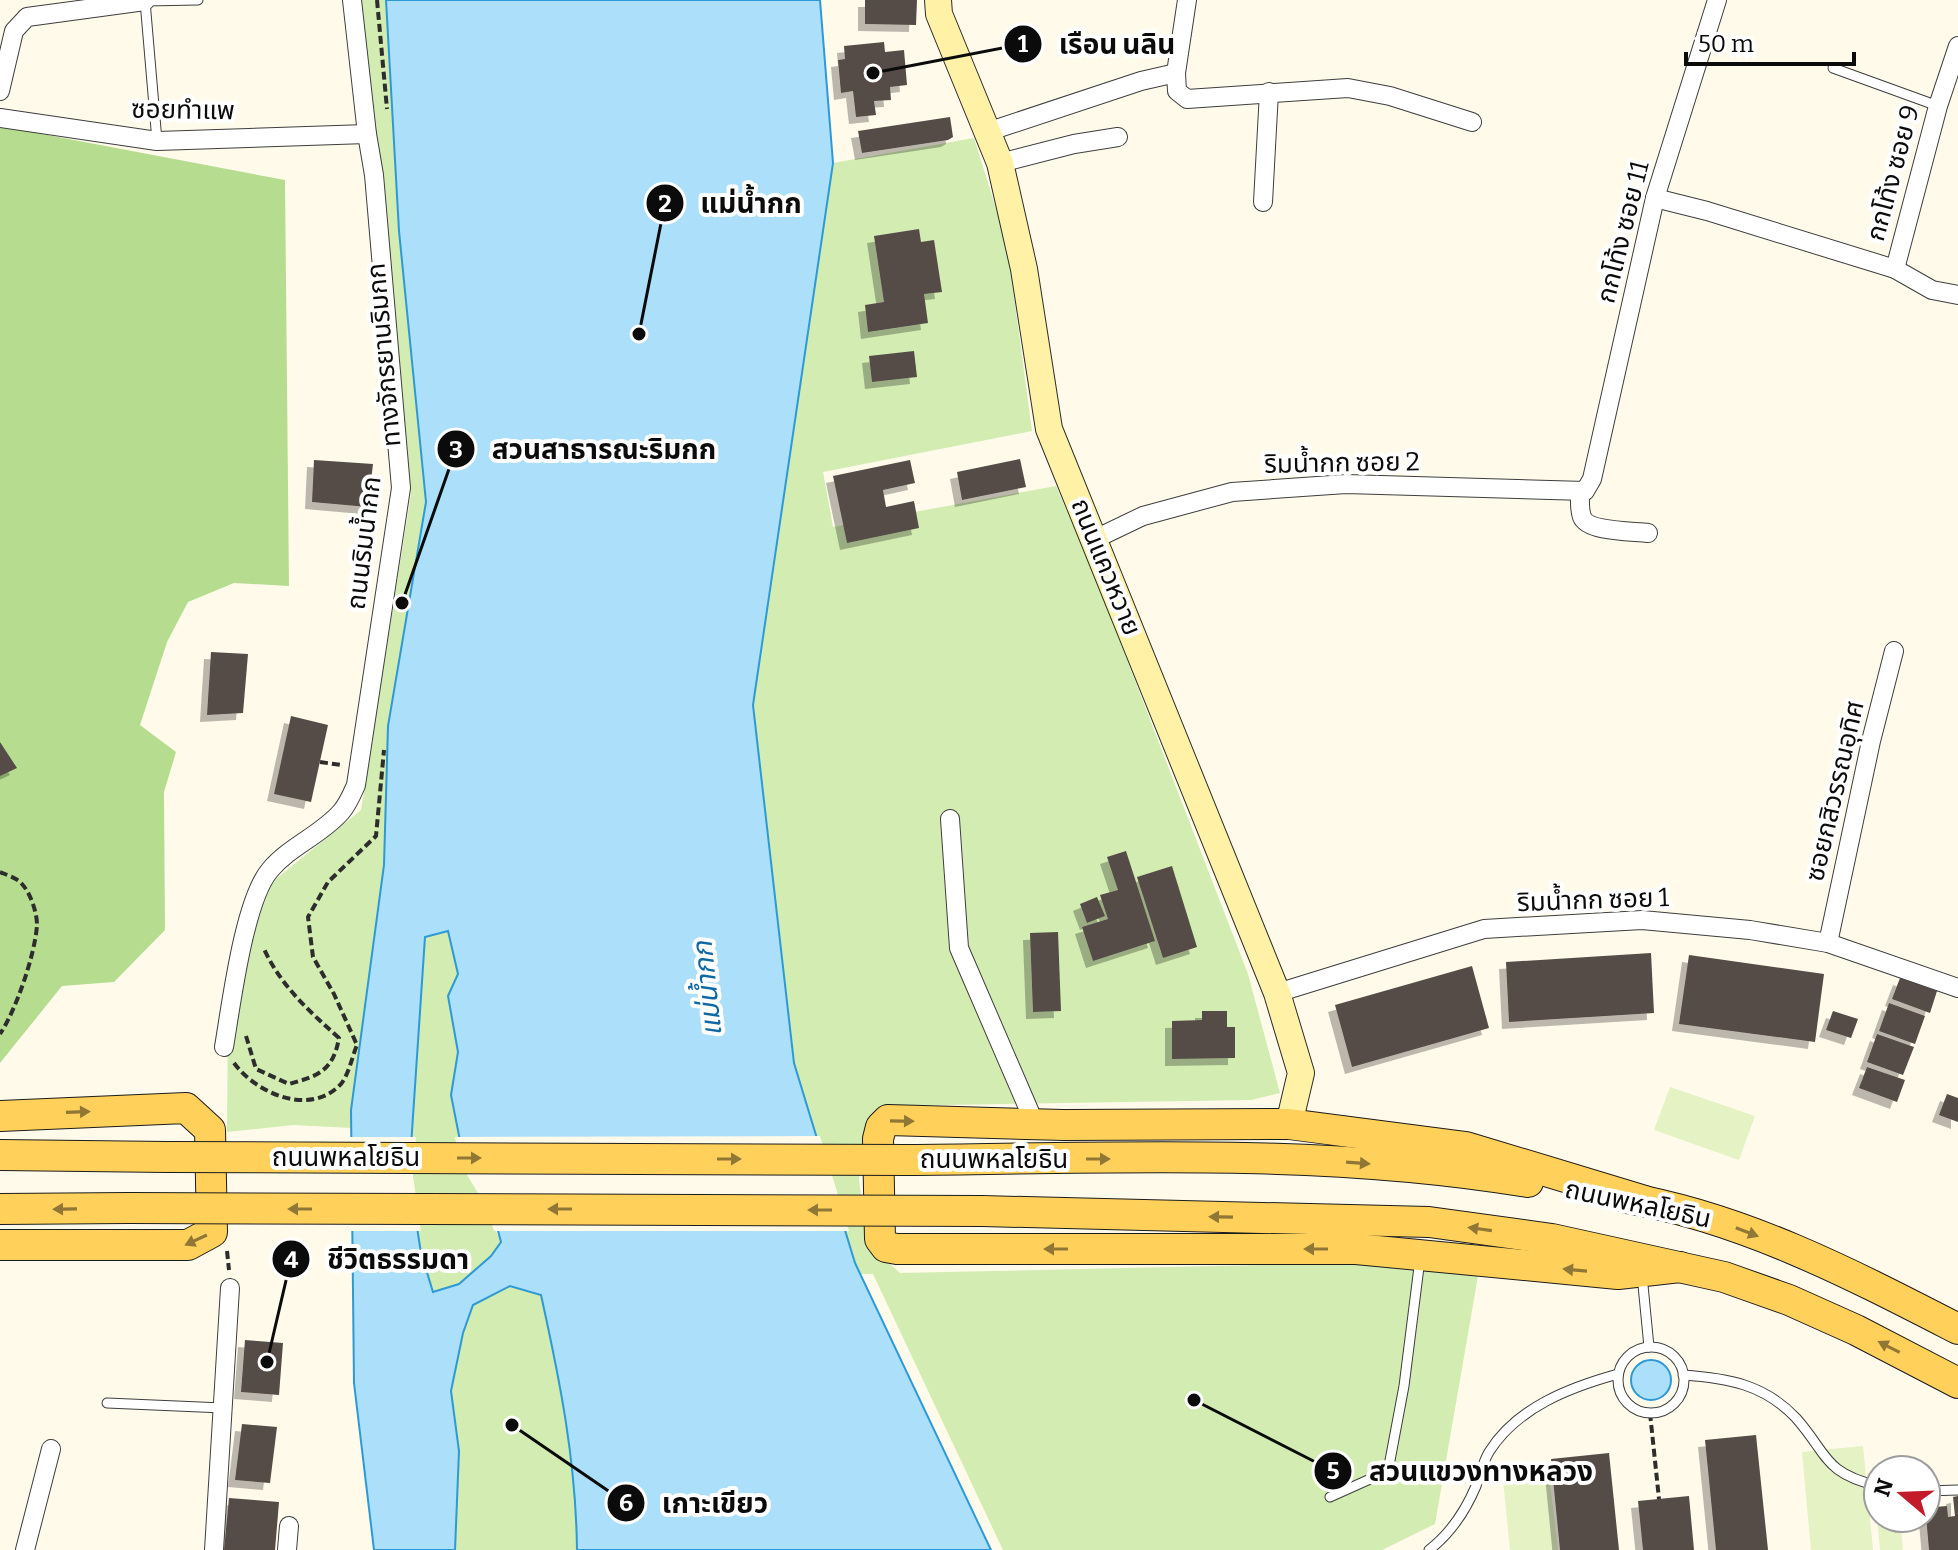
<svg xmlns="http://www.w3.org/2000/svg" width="1958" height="1550" font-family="Bitter,'Noto Sans Thai',serif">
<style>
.green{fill:#d2ecb1}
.forest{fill:#b6dd8f}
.pitch{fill:#e4f2c4}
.water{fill:#abdffa;stroke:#2d99d6;stroke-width:2;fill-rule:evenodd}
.pier{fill:#fffaea}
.building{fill:#554c47;filter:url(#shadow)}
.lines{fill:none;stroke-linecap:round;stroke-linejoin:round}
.lane-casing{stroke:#3e3e3e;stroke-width:11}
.street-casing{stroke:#3e3e3e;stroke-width:20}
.secondary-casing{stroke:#2d2d2d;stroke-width:28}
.primary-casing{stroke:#1c1c1c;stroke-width:32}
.path{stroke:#2d2d2d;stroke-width:4;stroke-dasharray:8 4;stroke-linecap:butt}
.lane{stroke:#fff;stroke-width:9}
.street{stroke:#fff;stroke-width:18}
.secondary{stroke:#fff1a5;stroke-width:26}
.primary{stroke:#ffd05a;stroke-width:30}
.primary-bridge-casing{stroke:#1c1c1c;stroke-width:32;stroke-linecap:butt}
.primary-bridge{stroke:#ffd05a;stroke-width:30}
.oneway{fill:#917736}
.labels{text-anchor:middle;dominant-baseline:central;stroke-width:8;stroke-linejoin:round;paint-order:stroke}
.street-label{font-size:26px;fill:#0b0b0b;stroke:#fff}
.water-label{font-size:28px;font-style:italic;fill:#0e68a4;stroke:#fff}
.leader{fill:none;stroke:#0b0b0b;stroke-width:3}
.callout-dot{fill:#0b0b0b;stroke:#fff;stroke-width:3}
.mark-label{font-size:24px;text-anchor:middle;font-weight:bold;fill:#fff}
.callout-label{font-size:28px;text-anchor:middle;font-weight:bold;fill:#0b0b0b;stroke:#fff;stroke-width:8;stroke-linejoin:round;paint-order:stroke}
</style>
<defs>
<filter id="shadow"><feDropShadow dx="-7" dy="7" stdDeviation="0" flood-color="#0004"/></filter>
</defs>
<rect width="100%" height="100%" fill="#fffaea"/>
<g class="green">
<polygon points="357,0 386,0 399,231 426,502 388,726 384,865 351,1110 352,1128 293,1125 227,1132 228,1015 255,896 361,810 411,494 367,134"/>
<polygon points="974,138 1007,244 1032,431 823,472 833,527 1056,486 1092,569 1248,974 1280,1093 1251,1100 882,1106 863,1139 859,1180 866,1232 880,1255 900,1273 1355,1263 1478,1276 1435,1524 1382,1550 1003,1550 873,1274 860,1274 855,1263 794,1063 753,704 833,163"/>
<polygon points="448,931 458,974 448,996 458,1052 451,1095 464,1161 501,1242 491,1256 459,1284 432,1292 421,1253 409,1176 425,936"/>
<path d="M510 1286 541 1294C560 1381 576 1461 577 1550H455L459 1451 451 1391 463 1333 473 1305Z"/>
</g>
<polygon class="forest" points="0,126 285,180 289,586 234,583 188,602 167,642 140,725 176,752 164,792 165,930 114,982 62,986 0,1063"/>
<g class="pitch">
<polygon points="1670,1087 1755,1116 1739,1160 1654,1130"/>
<polygon points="1863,1446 1873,1550 1811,1550 1802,1452"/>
<polygon points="1548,1465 1558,1550 1510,1550 1502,1470"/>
<polygon points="1877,1517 1900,1518 1903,1550 1880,1550"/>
</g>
<g class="water">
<path d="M386 0H820L833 163 753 705 794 1063 855 1263 991 1550H577C576 1461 560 1381 541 1295L510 1286 473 1305 463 1333 451 1391 459 1451 455 1550H374L354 1383 351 1110 384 865 388 726 426 502 399 231ZM448 931 458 974 448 996 458 1052 451 1095 464 1161 492 1208 501 1242 491 1256 459 1284 433 1292 421 1253 409 1176 425 937Z"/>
<circle cx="1651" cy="1380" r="20"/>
</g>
<g class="pier">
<polygon points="820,1136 849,1231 494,1231 488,1210 460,1163 455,1137"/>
<polygon points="348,1137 416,1137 413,1176 421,1231 349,1231"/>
</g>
<g class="building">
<polygon points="865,0 917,0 916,25 865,24"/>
<polygon points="884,42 885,52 904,50 907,85 890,87 891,100 874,101 876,115 856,117 853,91 841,93 838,60 845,59 844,46"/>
<polygon points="950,117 953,137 948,140 862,153 858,131"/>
<polygon points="919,229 921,242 934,240 942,292 924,294 928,323 868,332 865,305 884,302 874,236"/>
<polygon points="914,351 917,377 872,382 869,356"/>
<polygon points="1020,459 1026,487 962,500 957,472"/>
<polygon points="314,460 373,464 368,507 312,502"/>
<polygon points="910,460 915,483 883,490 886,507 914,501 919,528 847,543 833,476"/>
<polygon points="211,652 248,654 243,713 207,715"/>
<polygon points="291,716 328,725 311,802 274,794"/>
<polygon points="0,742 17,768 0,776"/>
<polygon points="1126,851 1155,941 1093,961 1082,927 1108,919 1100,895 1118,890 1107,857"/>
<polygon points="1172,866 1197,947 1163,958 1137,877"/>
<polygon points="1097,897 1105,916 1087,923 1080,904"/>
<polygon points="1058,932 1061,1011 1033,1012 1030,933"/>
<polygon points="1651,953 1654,1013 1509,1022 1506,962"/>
<polygon points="1689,955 1824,974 1815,1042 1679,1024"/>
<polygon points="1472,966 1489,1028 1352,1067 1335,1005"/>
<polygon points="1900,978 1937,991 1930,1013 1892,999"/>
<polygon points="1889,1003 1925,1016 1915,1044 1879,1031"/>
<polygon points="1202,1011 1227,1011 1227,1027 1235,1027 1235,1058 1172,1059 1172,1021 1202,1020"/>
<polygon points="1833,1011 1858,1019 1851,1038 1826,1030"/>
<polygon points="1877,1034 1914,1047 1903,1075 1867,1062"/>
<polygon points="1867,1067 1905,1080 1897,1102 1859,1088"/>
<polygon points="1947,1094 1958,1098 1958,1122 1939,1115"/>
<polygon points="245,1340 283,1343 279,1395 241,1392"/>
<polygon points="242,1424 277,1427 270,1483 235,1480"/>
<polygon points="1756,1435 1768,1550 1716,1550 1705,1440"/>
<polygon points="1609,1453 1619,1550 1560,1550 1551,1459"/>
<polygon points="1689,1496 1694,1550 1643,1550 1638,1501"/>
<polygon points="1958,1496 1958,1550 1929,1550 1926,1516 1935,1515 1935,1507 1947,1506 1948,1517 1955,1516 1953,1497"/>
<polygon points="229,1498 279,1502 275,1550 224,1550"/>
</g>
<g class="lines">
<defs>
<g id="lane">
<polyline points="1833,68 1938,106"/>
<polyline points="157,141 145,1 198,0"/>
<polyline points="1642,1275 1649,1347"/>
<circle cx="1651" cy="1380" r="33"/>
<path d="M1683 1375C1727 1378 1764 1384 1796 1418 1828 1454 1823 1473 1878 1486"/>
<polyline points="107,1403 223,1408"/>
<polyline points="1926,1491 1958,1490"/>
<polyline points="1330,1497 1388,1471 1404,1386 1420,1259"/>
<path d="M1429 1550C1451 1533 1465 1512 1476 1486 1480 1475 1483 1462 1489 1452 1517 1407 1571 1387 1618 1374"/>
</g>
<g id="street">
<polyline points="1176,73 1187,0"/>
<polyline points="0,91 14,31 27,17 145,1"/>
<polyline points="0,118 157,141 367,134"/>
<polyline points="987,132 1141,81 1176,73 1177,91 1187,99 1348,88 1390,96 1472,122"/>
<polyline points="1000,163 1074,144 1118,137"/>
<polyline points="1655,198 1707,211 1895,269 1932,290 1958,295"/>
<polyline points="1263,202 1269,92"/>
<polyline points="1895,269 1938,106 1958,46"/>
<path d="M1580 491C1580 499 1579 509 1582 517 1588 532 1633 531 1648 533"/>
<polyline points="1095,539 1143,516 1232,492 1346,484 1585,491 1592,479 1655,198 1717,0"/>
<polyline points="950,819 959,948 1035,1124"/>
<polyline points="1828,943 1871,741 1894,651"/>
<polyline points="1277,993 1484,929 1642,920 1750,930 1828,943 1958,988"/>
<path d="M224 1047C231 1006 244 900 270 870 290 846 321 835 341 812 348 804 352 794 356 785L401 488 374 175 367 134 352 0"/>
<polyline points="25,1550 51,1449"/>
<polyline points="214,1550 230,1288"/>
<polyline points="287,1550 289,1526"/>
</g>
<polyline id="secondary" points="938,0 939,14 1000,163 1024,269 1049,429 1277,993 1301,1073 1289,1124"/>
<g id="primary">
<polyline points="0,1116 186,1108 210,1130 212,1232 188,1245 0,1245"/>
<polyline points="0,1155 167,1157"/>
<path d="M908 1160C1115 1158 1324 1148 1528 1182"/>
<path d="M1627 1198C1744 1218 1853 1275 1958 1329"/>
<polyline points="1645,1201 1466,1147 1289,1124 1064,1125 888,1120 881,1127 878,1139 880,1239 886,1247 897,1249 1356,1249 1618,1274 1680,1267"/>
<polyline points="0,1209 129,1208"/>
<polyline points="982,1211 1429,1222 1552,1239 1724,1277 1789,1300 1856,1330 1958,1383"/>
</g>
</defs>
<use href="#lane" class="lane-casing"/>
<use href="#street" class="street-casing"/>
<use href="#secondary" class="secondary-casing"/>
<use href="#primary" class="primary-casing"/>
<g class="path">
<polyline points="377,0 387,109"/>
<polyline points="320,762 341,765"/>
<path d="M0 872C7 875 17 878 22 884 31 894 37 913 37 925 35 955 16 1010 0 1034"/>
<path d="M246 1036 256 1069 289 1084C318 1076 333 1071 339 1038 309 1011 281 986 264 949"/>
<path d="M234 1063C256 1093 308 1116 339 1086 348 1078 352 1057 357 1045L334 994 313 957 308 917 328 882 376 836 384 750"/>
<polyline points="227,1251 229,1270"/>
<polyline points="1650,1413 1659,1499"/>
</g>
<use href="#lane" class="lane"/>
<use href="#street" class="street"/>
<use href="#secondary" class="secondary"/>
<use href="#primary" class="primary"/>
<defs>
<g id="primary-bridge">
<polyline points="167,1157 908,1160"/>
<polyline points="129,1208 982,1211"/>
</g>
</defs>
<use href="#primary-bridge" class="primary-bridge-casing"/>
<use href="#primary-bridge" class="primary-bridge"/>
</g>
<defs><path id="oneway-solid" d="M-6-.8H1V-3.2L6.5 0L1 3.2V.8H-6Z" transform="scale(2)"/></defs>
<g class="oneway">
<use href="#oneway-solid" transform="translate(78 1112) rotate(-2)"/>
<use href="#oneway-solid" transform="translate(902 1121) rotate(1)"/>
<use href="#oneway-solid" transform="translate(469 1158)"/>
<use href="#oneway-solid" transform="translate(729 1159)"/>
<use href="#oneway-solid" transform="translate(1098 1159)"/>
<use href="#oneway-solid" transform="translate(1358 1163) rotate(4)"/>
<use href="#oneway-solid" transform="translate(65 1209) rotate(179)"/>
<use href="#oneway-solid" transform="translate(300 1209) rotate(-180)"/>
<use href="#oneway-solid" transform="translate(560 1209) rotate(-180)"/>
<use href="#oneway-solid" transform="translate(820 1210) rotate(-180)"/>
<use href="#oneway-solid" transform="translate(1221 1217) rotate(-179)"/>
<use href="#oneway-solid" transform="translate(1480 1229) rotate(-172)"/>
<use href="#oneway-solid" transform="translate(1747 1232) rotate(21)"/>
<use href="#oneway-solid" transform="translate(196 1240) rotate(155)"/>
<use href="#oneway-solid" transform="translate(1056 1249) rotate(-180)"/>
<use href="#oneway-solid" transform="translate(1316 1249) rotate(-180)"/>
<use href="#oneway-solid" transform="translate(1575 1270) rotate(-175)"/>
<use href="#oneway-solid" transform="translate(1889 1347) rotate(-153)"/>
</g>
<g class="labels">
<g class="street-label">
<text transform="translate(183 110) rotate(1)">ซอยทำแพ</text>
<text transform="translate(1893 173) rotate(-75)">กกโท้ง ซอย 9</text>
<text transform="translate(1623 232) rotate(-76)">กกโท้ง ซอย 11</text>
<text transform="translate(384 355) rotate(-95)">ทางจักรยานริมกก</text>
<text transform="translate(1342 463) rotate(-1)">ริมน้ำกก ซอย 2</text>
<text transform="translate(364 543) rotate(-83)">ถนนริมน้ำกก</text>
<text transform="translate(1106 567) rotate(68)">ถนนแควหวาย</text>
<text transform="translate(1835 791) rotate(-77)">ซอยกสิวรรณอุทิศ</text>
<text transform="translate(1593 900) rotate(-2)">ริมน้ำกก ซอย 1</text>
<text x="346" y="1157">ถนนพหลโยธิน</text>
<text x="994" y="1159">ถนนพหลโยธิน</text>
<text transform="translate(1638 1204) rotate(12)">ถนนพหลโยธิน</text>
</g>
<g class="water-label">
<text transform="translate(707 989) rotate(-96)">แม่น้ำกก</text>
</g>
</g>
<path class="leader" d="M873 73L1023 44M639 334L665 203M402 603L456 449M267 1362L291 1259M1194 1400L1333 1471M512 1425L626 1503"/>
<g class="callout-dot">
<circle cx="873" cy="73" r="8"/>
<circle cx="639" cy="334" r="8"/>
<circle cx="402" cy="603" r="8"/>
<circle cx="267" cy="1362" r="8"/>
<circle cx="1194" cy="1400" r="8"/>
<circle cx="512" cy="1425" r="8"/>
<circle cx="1023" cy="44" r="20"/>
<circle cx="665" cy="203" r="20"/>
<circle cx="456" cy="449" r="20"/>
<circle cx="291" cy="1259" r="20"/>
<circle cx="1333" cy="1471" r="20"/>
<circle cx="626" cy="1503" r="20"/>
</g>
<g class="mark-label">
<text x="1023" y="52">1</text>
<text x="665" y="212">2</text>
<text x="456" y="458">3</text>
<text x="291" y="1268">4</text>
<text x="1333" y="1479">5</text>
<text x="626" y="1511">6</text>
</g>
<g class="callout-label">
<text x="1117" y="54">เรือน นลิน</text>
<text x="751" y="213">แม่น้ำกก</text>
<text x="604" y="459">สวนสาธารณะริมกก</text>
<text x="398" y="1269">ชีวิตธรรมดา</text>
<text x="1481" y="1481">สวนแขวงทางหลวง</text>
<text x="715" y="1513">เกาะเขียว</text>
</g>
<g transform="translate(1902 1494) rotate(289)"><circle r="38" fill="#ffffff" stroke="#9d9d9d" stroke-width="2"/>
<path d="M0-6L14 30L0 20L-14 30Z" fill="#c41b2a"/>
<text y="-12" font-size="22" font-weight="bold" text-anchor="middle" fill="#0b0b0b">N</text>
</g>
<path d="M1686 52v12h168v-12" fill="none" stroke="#0b0b0b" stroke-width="4"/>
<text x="1698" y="52" font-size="24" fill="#0b0b0b" stroke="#ffffff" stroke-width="6" paint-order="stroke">50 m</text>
</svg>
